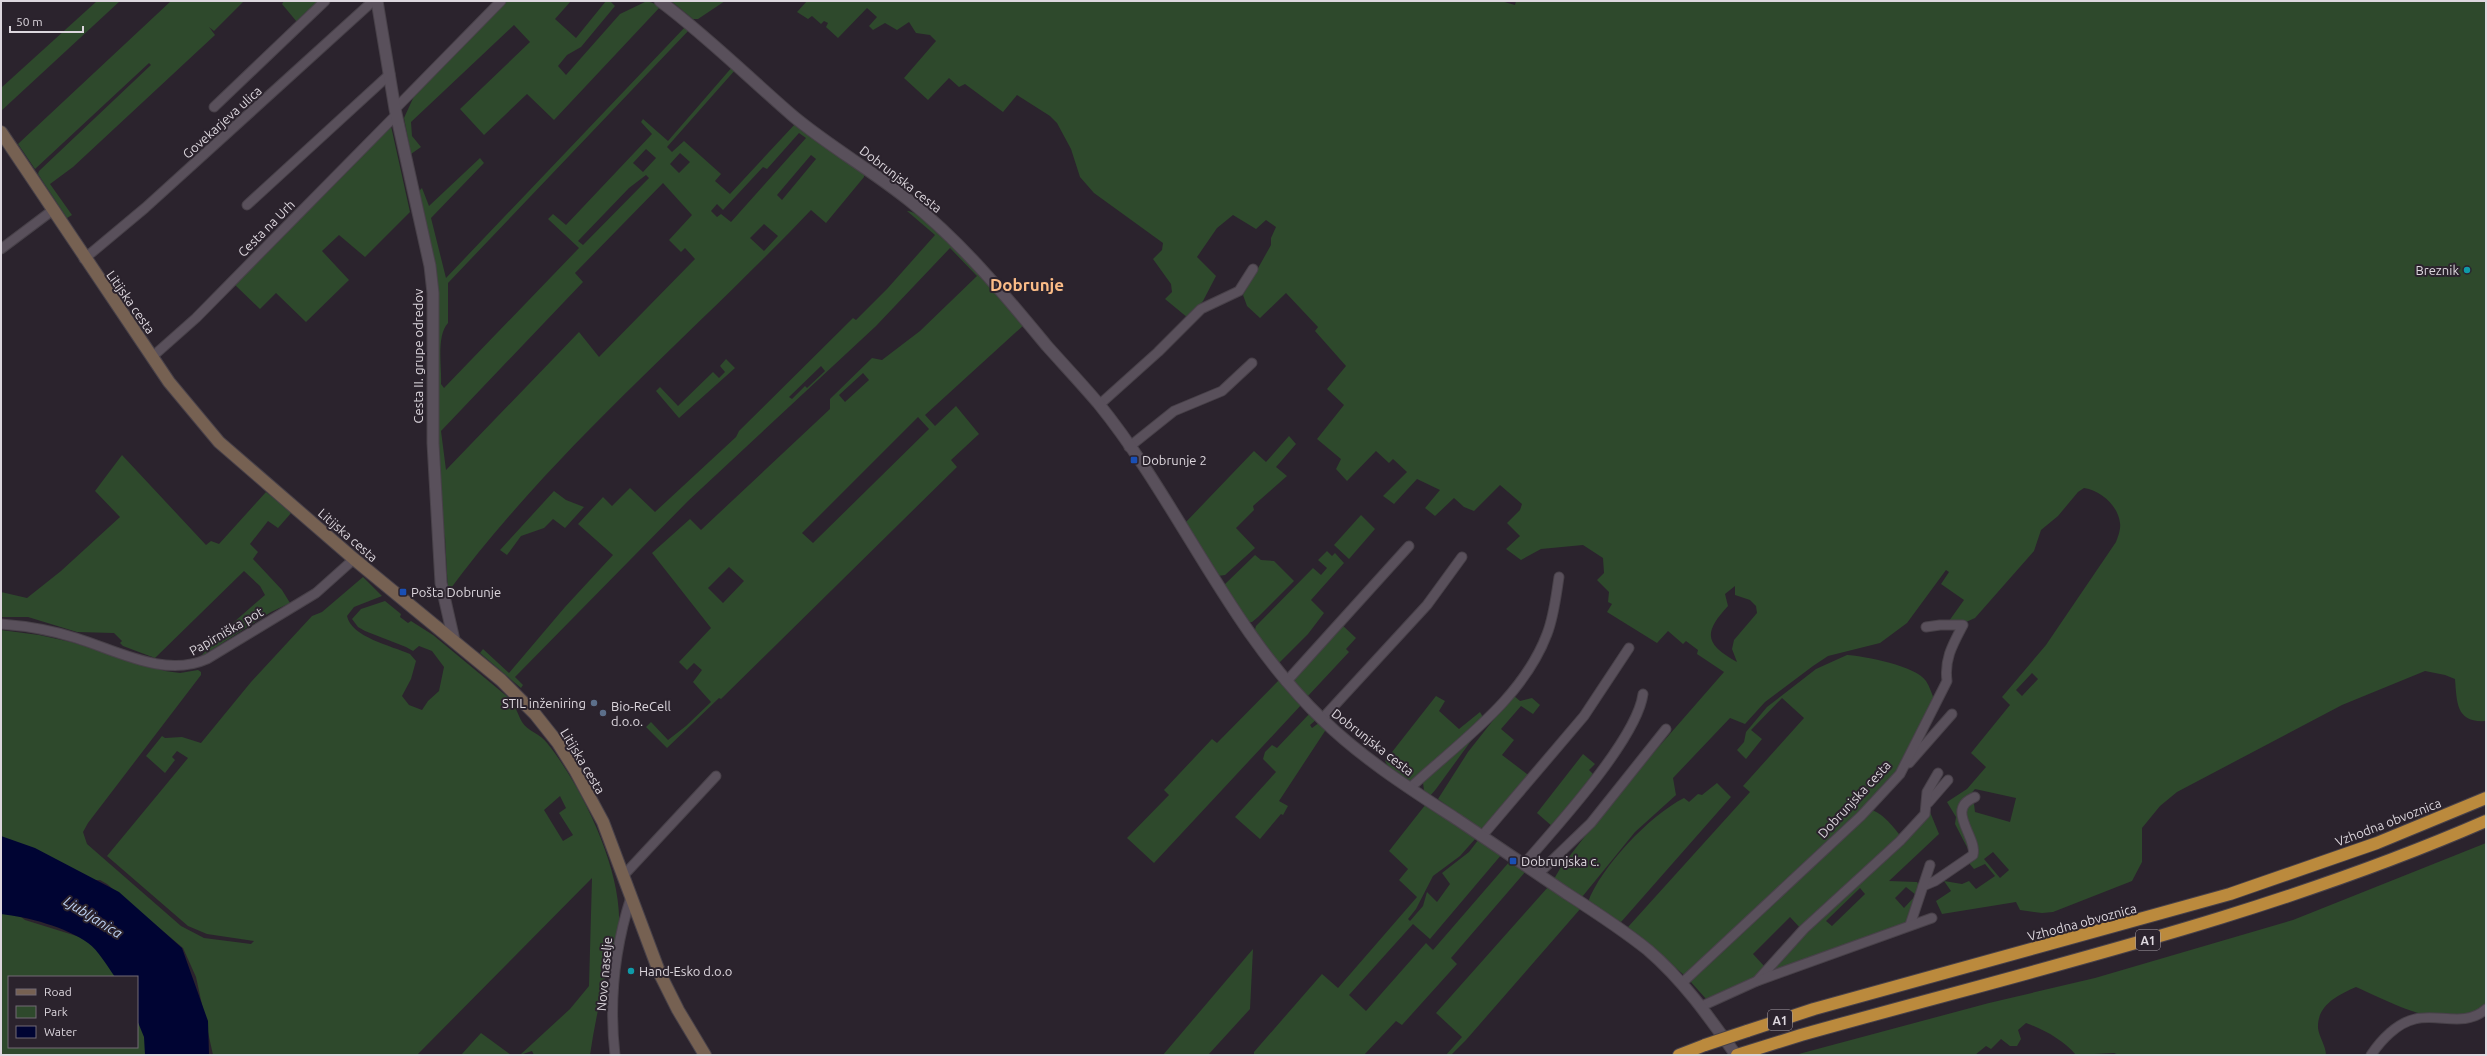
<svg xmlns="http://www.w3.org/2000/svg" width="2487" height="1056" font-family="Ubuntu,sans-serif">
<style>
.green{fill:#2e492c;fill-rule:evenodd}
.water{fill:#000433}
.lines{fill:none;stroke-linecap:round;stroke-linejoin:round}
.minor-casing{stroke:#484149;stroke-width:11}
.tertiary-casing{stroke:#484149;stroke-width:13}
.secondary-casing{stroke:#484149;stroke-width:14}
.motorway-casing{stroke:#484149;stroke-width:14}
.minor{stroke:#59505b;stroke-width:9}
.tertiary{stroke:#59505b;stroke-width:11}
.secondary{stroke:#766152;stroke-width:12}
.motorway{stroke:#bb8a3d;stroke-width:12}
.motorway-bridge-casing{stroke:#484149;stroke-width:14;stroke-linecap:butt}
.motorway-bridge{stroke:#bb8a3d;stroke-width:12}
.culture-dot{fill:#0f9aa8;stroke:#2b232d;stroke-width:1.5}
.transit-dot{fill:#1a4fb4;stroke:#2b232d;stroke-width:1.5}
.service-dot{fill:#5c6f8a;stroke:#2b232d;stroke-width:1.5}
.labels{text-anchor:middle;dominant-baseline:central;stroke-width:4;stroke-linejoin:round;paint-order:stroke}
.shield{fill:#2b232d;stroke:#a8a1a9;stroke-width:1}
.shield-label{font-size:12px;font-weight:bold;fill:#ddd7de}
.street-label{font-size:13px;fill:#ddd7de;stroke:#2b232d}
.poi-label{font-size:13px;fill:#ddd7de;stroke:#2b232d;text-anchor:start}
.water-label{font-size:14px;font-style:italic;fill:#bfd4f5;stroke:#2b232d}
.district-label{font-size:17px;font-weight:bold;fill:#fbbc87;stroke:#2b232d}
</style>
<rect width="100%" height="100%" fill="#2b232d"/>
<g class="green">
<polygon points="97,1 120,1 1,111 1,88"/>
<polygon points="171,1 244,1 214,31 209,27 215,35 73,167 50,184 72,215 67,218 38,174 39,171 151,65 149,63 35,169 18,144"/>
<polygon points="284,1 320,1 297,22 282,4"/>
<polygon points="506,1 571,1 555,19 576,38 606,1 610,1 615,6 581,47 567,55 558,66 566,75 620,14 647,1 661,6 554,120 527,94 484,135 460,109 530,42 514,25 411,122 412,136 421,147 411,154 404,118 415,94"/>
<polygon points="671,1 725,1 698,19 693,19"/>
<path d="M807 1H1501L1515 5 1516 1H2486V721C2456 723 2457 703 2455 679L2445 675 2425 671 2342 705 2177 792 2160 806 2142 828V862L2132 881 2053 912 2042 913 2020 910 2016 902 1942 914 1936 901 1951 891 1944 881 1962 884 1969 881 1976 889 1995 876 1985 864 1974 869 1969 863 1976 856 1964 817 1969 803 1974 804 1975 812 2010 822 2016 798 1975 789 1961 805 1972 849 1969 851 1955 824 1956 817 1947 802 1967 789 1986 767 1971 753 2010 705 2002 697 2046 645 2116 542C2118 537 2121 529 2120 523 2118 506 2102 491 2084 488L2078 492 2058 516 2041 530 2034 551 1975 618 1966 622 1949 621 1964 600 1941 584 1949 572 1946 570 1907 623 1880 643 1828 656 1813 666 1765 702 1745 724 1730 718 1673 778 1676 795 1635 832 1582 897 1554 879 1561 867 1621 790 1724 672 1697 654 1698 650 1686 641 1683 644 1668 631 1657 643 1607 612 1612 604 1608 602 1609 592 1597 580 1604 573 1603 558 1583 545 1541 549 1521 560 1506 549 1520 536 1507 523 1520 510 1522 504 1500 485 1474 511 1464 507 1454 498 1435 516 1425 508 1440 490 1417 479 1394 504 1383 496 1407 472 1393 459 1389 463 1376 451 1347 481 1336 469 1341 459 1317 439 1344 405 1327 389 1346 366 1315 331 1318 327 1286 293 1260 318 1247 306 1243 295 1271 245V238L1276 227 1266 220 1256 229 1233 215 1217 228 1197 257 1216 276 1203 301 1188 318 1165 299 1172 292 1171 284 1153 259 1162 250 1163 243 1094 193 1080 177 1071 149 1057 123 1050 116 1017 95 1003 112 965 84 959 87 949 78 928 100 904 78 936 41 930 35 916 33 909 22 897 30 885 23 873 30 869 26 877 17 867 8 838 38 826 27 828 23 824 21 821 24 812 16 808 19 797 12ZM1735 586V595L1750 600 1756 606 1757 613 1734 640 1732 649 1737 662C1706 644 1702 634 1728 606L1725 594ZM2032 673 2038 679 2022 696 2016 690ZM1993 852 2009 870 2000 878 1984 859Z"/>
<path d="M686 26 690 29 448 283V323C436 336 442 367 441 384L444 388 579 248 548 219 553 214 566 225 652 134 641 122 643 119 668 141 733 66 736 69 667 147 672 152 684 141 721 174 715 181 730 194 796 123 864 173V177L826 223 811 210C690 337 553 450 448 592L445 537 442 529 436 392 439 302 436 268 419 191 422 188 429 206 480 158 484 163 431 218 446 278ZM799 133 806 138 731 222 721 214 717 217 711 211 717 204 723 210 763 167 767 169ZM646 149 656 158 643 172 633 163ZM680 153 690 162 679 173 670 164ZM811 155 816 159 782 200 777 195ZM646 175 649 178 583 245 578 241 629 188ZM663 183 692 215 669 240 681 252 685 248 695 259 599 357 579 332 446 470 441 431 583 282 575 273ZM764 224 778 236 764 251 750 238Z"/>
<polygon points="391,126 410,212 365,257 339,235 322,251 349,280 306,322 276,293 260,309 234,284"/>
<path d="M907 211C931 212 1005 303 1025 324L925 415 935 426 956 406 979 434 951 460 957 467 960 464 721 699 719 698 667 748 646 727 651 722 668 740 686 726 711 702 693 682 702 670 694 663 687 670 679 662 711 628 652 553 690 519 701 530 830 409V399L872 358 882 360 920 331 977 276 950 248 876 326 688 501 515 677 523 685 521 688 480 653 483 649 509 673 565 607 613 555 578 524 603 497 612 506 630 488 655 512 736 437 739 431 853 318 856 320 887 289 935 235ZM821 366 825 371 807 388 805 386 792 399 789 397ZM863 373 869 380 845 402 839 395ZM918 417 929 429 813 543 802 533ZM729 567 744 581 723 603 708 588Z"/>
<polygon points="726,359 735,368 679,418 656,391 660,387 678,406 713,372 719,378 725,372 720,366"/>
<polygon points="1289,436 1296,444 1276,467 1287,476 1253,506 1254,510 1236,528 1255,548 1225,575 1218,576 1185,523 1254,451 1266,462"/>
<polygon points="122,455 206,545 211,541 219,544 266,492 292,512 278,528 268,521 250,544 258,552 253,559 282,590 290,603 271,612 199,658 234,622 265,595 260,586 244,571 155,658 123,646 120,643 122,641 114,633 77,632 28,617 1,617 1,592 27,598 61,571 120,517 95,491"/>
<polygon points="554,491 566,500 584,507 565,528 553,519 544,528 521,536 507,555 500,550"/>
<polygon points="1361,515 1375,529 1349,559 1334,545"/>
<polygon points="1327,551 1332,556 1335,553 1344,563 1311,600 1324,613 1308,634 1279,663 1254,633 1256,626 1313,568 1321,575 1327,568 1318,560"/>
<polygon points="1255,555 1261,560 1274,561 1294,581 1258,617 1252,622 1246,622 1223,586"/>
<path d="M363 577 382 596 354 607 347 616C351 637 392 646 410 654L416 661 411 679 402 696 409 705 422 710 428 701 439 691 444 667 432 651 419 646 413 651 406 647 365 631 358 627 352 619 361 609 385 601 401 614 400 617 408 623 411 621 433 635 509 698C516 706 517 713 522 722 527 731 541 734 547 743 582 786 627 878 618 935 616 947 610 960 607 972 600 999 594 1027 590 1055H534L532 1051 520 1055 570 1009 589 986 592 878 417 1055H213L196 977 183 948 107 884 100 880H88L1 840V630L39 635 71 642 165 671 180 673 198 670 201 672V675L88 823 83 832 87 844 181 926 204 938 251 944 254 941 207 934 188 926 107 856 188 758 177 751 172 757 175 760 165 773 146 756 162 736 165 738 182 737 201 743 251 682 312 616 322 612ZM560 796 566 808 559 813 573 835 563 841 544 810Z"/>
<polygon points="1341,624 1356,638 1346,649 1349,652 1307,697 1293,682"/>
<path d="M1847 655C1865 656 1916 666 1926 681 1930 687 1932 695 1935 701L1897 774 1879 795 1684 975 1628 927 1750 792 1743 786 1804 718 1782 698 1751 730 1762 739 1746 759 1737 750 1744 742 1746 732 1767 707 1816 669Z"/>
<polygon points="1280,679 1302,704 1154,863 1127,838 1169,795 1164,790 1212,739 1217,743"/>
<polygon points="1513,695 1520,701 1532,698 1540,705 1533,714 1521,706 1501,729 1514,740 1502,755 1531,777 1485,827 1480,830 1438,799 1468,752"/>
<polygon points="1436,696 1445,701 1439,711 1459,729 1480,712 1483,717 1417,780 1410,781 1388,766 1385,761"/>
<polygon points="1311,712 1317,719 1310,725 1312,728 1320,722 1327,728 1279,801 1288,806 1283,815 1281,814 1260,839 1235,817 1276,772 1263,759 1265,752 1272,745 1277,748"/>
<polygon points="1476,734 1436,789 1430,796 1424,790 1423,783 1431,772"/>
<polygon points="1583,754 1595,764 1589,770 1593,774 1553,827 1537,813"/>
<path d="M1717 783 1731 797 1621 922 1610 918 1588 902C1601 867 1650 815 1684 798L1689 802 1698 794 1702 795Z"/>
<polygon points="1426,804 1476,838 1460,856 1433,876 1416,909 1408,919 1410,921 1423,906 1427,892 1437,902 1450,884 1442,873 1469,852 1479,839 1502,854 1430,939 1413,924 1349,995 1366,1011 1426,943 1433,950 1510,861 1526,871 1451,958 1457,964 1402,1025 1396,1021 1364,1055 1254,1055 1254,1052 1322,974 1338,988 1417,897 1399,880 1408,869 1389,851"/>
<path d="M1871 810C1881 812 1893 826 1899 834L1898 838 1802 930 1790 917 1753 954 1765 967 1752 980 1707 1000 1690 981Z"/>
<path d="M1930 812 1939 834 1889 881 1917 882 1921 888 1909 919 1904 924 1771 973 1769 971C1820 915 1880 868 1930 812ZM1906 887 1916 895 1904 908 1895 898ZM1860 888 1865 894 1832 926 1826 921Z"/>
<path d="M2486 843V1004C2448 1036 2395 1004 2356 987 2338 995 2317 1005 2318 1028 2319 1037 2326 1046 2326 1055H2119L2114 1053 2076 1055C2063 1040 2045 1030 2026 1023L2018 1030 2021 1039 2017 1046H2010L2001 1039 1991 1049 1986 1046 1975 1055H1795L1989 1003 2095 978 2293 920Z"/>
<polygon points="1548,887 1581,908 1466,1040 1451,1055 1446,1055 1462,1037 1436,1013"/>
<polygon points="1,911 16,913 25,920 83,938 96,948 120,977 9,977 9,1047 137,1047 137,1012 147,1045 147,1055 1,1055"/>
<polygon points="1253,949 1250,1009 1208,1055 1163,1055"/>
<polygon points="481,1033 511,1055 461,1055"/>
</g>
<path class="water" d="M1 836 35 848 119 892 182 948 208 1021 209 1055H145L144 1037 137 1020V977H115C108 967 98 950 88 943 66 927 28 917 1 914Z"/>
<g class="lines">
<defs>
<g id="minor">
<polyline points="214,107 325,1"/>
<polyline points="395,109 501,1"/>
<polyline points="247,205 390,74"/>
<polyline points="1,249 53,210"/>
<polyline points="84,259 145,208 373,1"/>
<polyline points="152,357 196,318 396,115"/>
<polyline points="1099,405 1158,352 1201,309 1239,291 1253,269"/>
<polyline points="1129,447 1174,411 1222,391 1252,363"/>
<path d="M1 624C27 626 51 630 76 638 118 651 165 678 207 659L316 593 354 559"/>
<polyline points="1286,682 1409,546"/>
<polyline points="1322,719 1427,605 1462,557"/>
<polyline points="1909,763 1952,714"/>
<path d="M1410 788C1459 742 1522 700 1547 634 1554 616 1556 596 1559 577"/>
<polyline points="1928,803 1948,780"/>
<polyline points="1482,836 1584,716 1629,648"/>
<path d="M1524 864C1556 827 1637 739 1643 694"/>
<polyline points="1538,874 1591,823 1666,729"/>
<polyline points="623,876 716,776"/>
<path d="M1923 886 1935 881 1973 855C1978 837 1944 809 1975 797"/>
<polyline points="1910,925 1930,865"/>
<polyline points="1757,981 1804,929 1900,841 1925,814 1927,792 1938,773"/>
<path d="M1682 983 1861 816 1900 774 1947 681C1944 659 1953 644 1963 625H1940L1926 627"/>
<polyline points="1702,1006 1757,981 1932,918"/>
<path d="M615 1055C609 1002 615 947 631 897"/>
<path d="M2371 1055C2381 1040 2397 1023 2415 1019 2438 1013 2465 1028 2486 1009"/>
</g>
<g id="tertiary">
<polyline points="377,1 395,109 430,266 433,293 433,443 441,583 454,640"/>
<path d="M660 1C707 36 749 78 793 116 830 147 873 171 911 202 963 244 1004 294 1047 346 1064 365 1081 383 1098 403 1180 504 1228 629 1323 720 1363 759 1412 790 1458 820 1494 844 1530 869 1566 893 1594 911 1622 929 1648 950 1683 980 1709 1017 1736 1055"/>
</g>
<polyline id="secondary" points="1,132 169,382 219,442 354,559 501,680 535,714 558,743 575,770 603,822 660,974 678,1010 705,1055"/>
<g id="motorway">
<polyline points="1747,1031 1814,1009 2230,894 2377,843 2486,798"/>
<polyline points="1679,1055 1705,1045"/>
<path d="M1737 1055 1801 1035C2032 970 2266 917 2486 821"/>
</g>
</defs>
<use href="#minor" class="minor-casing"/>
<use href="#tertiary" class="tertiary-casing"/>
<use href="#secondary" class="secondary-casing"/>
<use href="#motorway" class="motorway-casing"/>
<use href="#minor" class="minor"/>
<use href="#tertiary" class="tertiary"/>
<use href="#secondary" class="secondary"/>
<use href="#motorway" class="motorway"/>
<defs>
<polyline id="motorway-bridge" points="1705,1045 1747,1031"/>
</defs>
<use href="#motorway-bridge" class="motorway-bridge-casing"/>
<use href="#motorway-bridge" class="motorway-bridge"/>
</g>
<g class="culture-dot">
<circle cx="2467" cy="270" r="4"/>
<circle cx="631" cy="971" r="4"/>
</g>
<g class="transit-dot">
<rect x="1130" y="456" width="8" height="8" rx="2"/>
<rect x="399" y="588" width="8" height="8" rx="2"/>
<rect x="1509" y="857" width="8" height="8" rx="2"/>
</g>
<g class="service-dot">
<circle cx="594" cy="703" r="4"/>
<circle cx="603" cy="713" r="4"/>
</g>
<g class="labels">
<g class="shield">
<rect x="2136" y="930" width="24" height="20" rx="3"/>
<rect x="1768" y="1010" width="24" height="20" rx="3"/>
</g>
<g class="shield-label">
<text x="2148" y="940">A1</text>
<text x="1780" y="1020">A1</text>
</g>
<g class="street-label">
<text transform="translate(222 122) rotate(-42)">Govekarjeva ulica</text>
<text transform="translate(901 179) rotate(38)">Dobrunjska cesta</text>
<text transform="translate(266 228) rotate(-45)">Cesta na Urh</text>
<text transform="translate(131 302) rotate(55)">Litijska cesta</text>
<text transform="translate(418 356) rotate(-90)">Cesta II. grupe odredov</text>
<text transform="translate(348 535) rotate(41)">Litijska cesta</text>
<text transform="translate(226 631) rotate(-30)">Papirniška pot</text>
<text transform="translate(1373 742) rotate(38)">Dobrunjska cesta</text>
<text transform="translate(583 761) rotate(59)">Litijska cesta</text>
<text transform="translate(1854 799) rotate(-47)">Dobrunjska cesta</text>
<text transform="translate(2388 822) rotate(-21)">Vzhodna obvoznica</text>
<text transform="translate(2082 922) rotate(-15)">Vzhodna obvoznica</text>
<text transform="translate(604 974) rotate(-85)">Novo naselje</text>
</g>
<g class="poi-label">
<text x="2459" y="270" text-anchor="end">Breznik</text>
<text x="1142" y="460">Dobrunje 2</text>
<text x="411" y="592">Pošta Dobrunje</text>
<text x="586" y="703" text-anchor="end">STIL inženiring</text>
<text x="611" y="706">Bio-ReCell<tspan x="611" dy="15">d.o.o.</tspan></text>
<text x="1521" y="861">Dobrunjska c.</text>
<text x="639" y="971">Hand-Esko d.o.o</text>
</g>
<g class="water-label">
<text transform="translate(93 917) rotate(32)">Ljubljanica</text>
</g>
<g class="district-label">
<text x="1027" y="284">Dobrunje</text>
</g>
</g>
<rect width="2487" height="1056" fill="none" stroke="#ddd7de" stroke-width="4"/>
<rect x="8" y="976" width="130" height="72" fill="#2b232d" stroke="#726b74"/>
<rect x="16" y="989" width="20" height="6" fill="#766152" stroke="#726b74"/>
<text x="44" y="996" font-size="12" fill="#ddd7de">Road</text>
<rect x="16" y="1006" width="20" height="12" fill="#2e492c" stroke="#726b74"/>
<text x="44" y="1016" font-size="12" fill="#ddd7de">Park</text>
<rect x="16" y="1026" width="20" height="12" fill="#000433" stroke="#726b74"/>
<text x="44" y="1036" font-size="12" fill="#ddd7de">Water</text>
<path d="M10 26v6h73v-6" fill="none" stroke="#ddd7de" stroke-width="2"/>
<text x="16" y="26" font-size="12" fill="#ddd7de" stroke="#2b232d" stroke-width="3" paint-order="stroke">50 m</text>
</svg>
